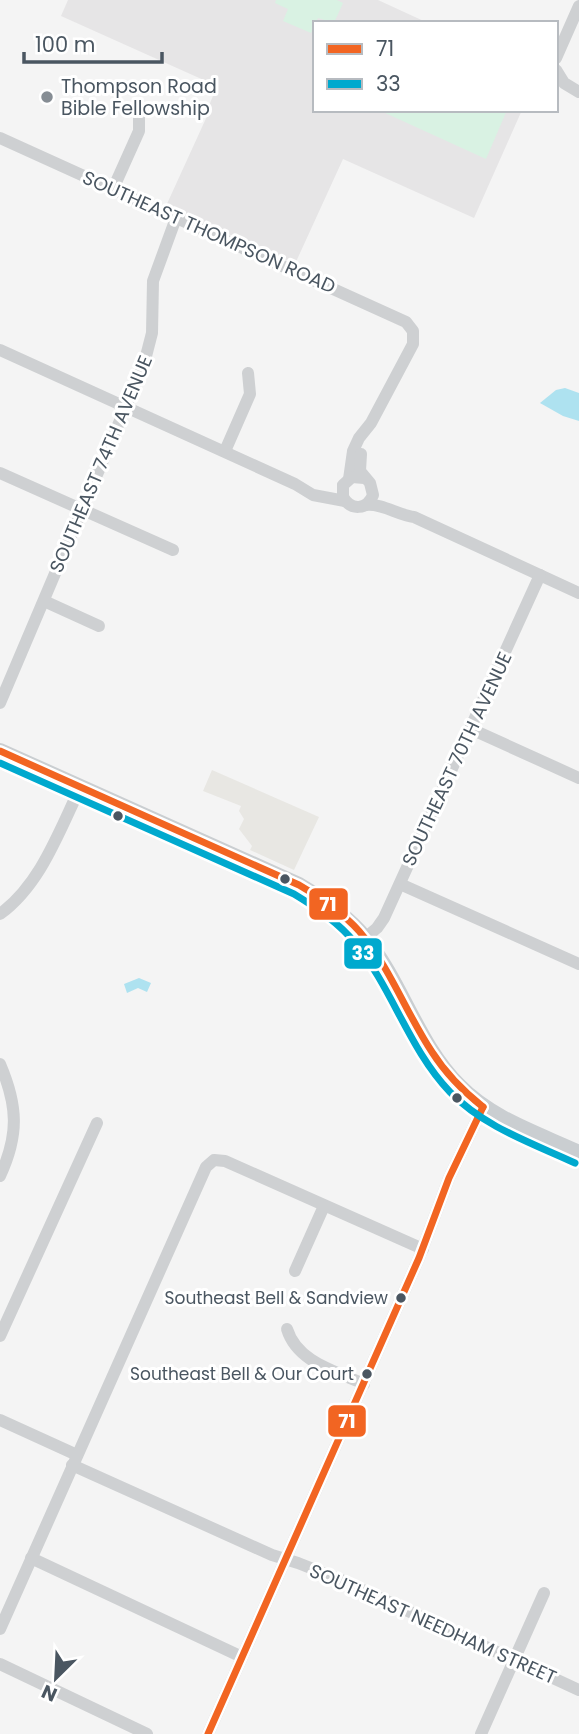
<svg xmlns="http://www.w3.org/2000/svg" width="579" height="1734" font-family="Poppins,sans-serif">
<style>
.commercial{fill:#e8e7e3}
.education{fill:#e6e5e6}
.green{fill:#d9f2e3}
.water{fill:#aee2f0}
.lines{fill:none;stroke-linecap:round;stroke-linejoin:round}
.minor{stroke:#ced0d2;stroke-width:12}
.major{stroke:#caced1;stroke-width:16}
.bus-1-casing{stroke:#fff;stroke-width:12}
.bus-2-casing{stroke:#fff;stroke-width:12}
.bus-1{stroke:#f26522;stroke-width:7}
.bus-2{stroke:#00a9ce;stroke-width:7}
.poi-dot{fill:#868d94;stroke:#fff;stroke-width:2.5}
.bus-dot{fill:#4a5661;stroke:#fff;stroke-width:2.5}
.labels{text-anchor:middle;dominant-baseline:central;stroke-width:6;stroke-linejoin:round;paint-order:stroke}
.bus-label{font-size:17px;fill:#4a5661;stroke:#fff;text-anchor:end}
.poi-label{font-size:19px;fill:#4a5661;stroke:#fff;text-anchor:start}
.street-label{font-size:19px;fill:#4a5661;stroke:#fff}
.line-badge{stroke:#fff;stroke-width:2.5}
.badge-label{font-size:19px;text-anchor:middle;font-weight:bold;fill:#fff}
</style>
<rect width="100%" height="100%" fill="#f4f4f4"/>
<polygon class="commercial" points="212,770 319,817 294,870 250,850 252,846 239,829 244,819 239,811 241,806 203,791"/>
<polygon class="education" points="68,0 378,0 428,23 315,23 315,110 522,110 474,218 343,159 295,264 166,206 208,114 206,113 217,86 61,16"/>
<g class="green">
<polygon points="276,0 337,0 343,3 334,23 318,18 311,33 283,21 288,9 275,3"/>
<polygon points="383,110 507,110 486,159 383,112"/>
</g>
<g class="water">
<polygon points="565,388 579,393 579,421 563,416 540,403 556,390"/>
<polygon points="139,978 151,983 147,992 138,988 127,993 124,984"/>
</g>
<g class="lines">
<g class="minor">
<polyline points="556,58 579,6"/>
<polyline points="556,70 564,83 579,92"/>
<polyline points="0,138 406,322 413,331 413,344 371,423 359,438 353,451 349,479"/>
<polyline points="113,189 139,131 139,114"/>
<polyline points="0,350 295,484 313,495 345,501"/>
<polyline points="225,451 250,394 248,373"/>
<path d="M361 454 360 471 370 483 373 495C367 510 351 511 343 497V485L352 477 364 478"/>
<polyline points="0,473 173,550"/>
<path d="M366 505C382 503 398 515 414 517L579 593"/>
<polyline points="44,601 99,626"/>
<polyline points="0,703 144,364 152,333 153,281 176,218"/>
<polyline points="471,729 579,778"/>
<polyline points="400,884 579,964"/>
<path d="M0 914C41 884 59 831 81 786"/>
<polyline points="365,938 377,928 384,918 540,575"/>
<path d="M0 1064C18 1106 19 1135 0 1176"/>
<polyline points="295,1271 324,1206"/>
<path d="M287 1329C297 1362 335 1371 364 1384"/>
<polyline points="0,1336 97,1123"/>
<polyline points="0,1420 77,1455"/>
<polyline points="72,1465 272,1555 298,1563 341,1580 579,1690"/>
<polyline points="31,1558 242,1657"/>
<polyline points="0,1629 206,1167 214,1160 225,1161 423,1249"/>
<polyline points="0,1664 147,1734"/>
<polyline points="208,1734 419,1258 449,1178 483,1107"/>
<polyline points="481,1734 544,1593"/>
</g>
<path class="major" d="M0 751 299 885C324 900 347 916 365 938 402 984 417 1044 459 1086 491 1119 538 1134 579 1153"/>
<defs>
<g id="bus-1">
<path d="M0 751 299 885C321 898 342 912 359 931 390 967 406 1013 432 1052 446 1074 463 1091 483 1107"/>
<polyline points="208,1734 419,1258 449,1178 483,1107"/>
</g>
<path id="bus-2" d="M0 763 294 894C317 908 339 923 356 944 393 990 409 1049 450 1092 484 1127 532 1143 575 1163"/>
</defs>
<use href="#bus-1" class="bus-1-casing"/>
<use href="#bus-2" class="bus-2-casing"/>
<use href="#bus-1" class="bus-1"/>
<use href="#bus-2" class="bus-2"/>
</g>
<circle class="poi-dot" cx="47" cy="97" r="7"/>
<g class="bus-dot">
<circle cx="118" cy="816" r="6"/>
<circle cx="285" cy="879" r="6"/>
<circle cx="457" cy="1098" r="6"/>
<circle cx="401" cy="1298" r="6"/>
<circle cx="367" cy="1374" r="6"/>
</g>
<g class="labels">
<g class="bus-label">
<text x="388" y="1298">Southeast Bell &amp; Sandview</text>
<text x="354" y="1374">Southeast Bell &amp; Our Court</text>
</g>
<g class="poi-label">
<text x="61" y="86">Thompson Road<tspan x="61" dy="22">Bible Fellowship</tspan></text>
</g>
<g class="street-label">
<text transform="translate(209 232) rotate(24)">SOUTHEAST THOMPSON ROAD</text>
<text transform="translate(101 464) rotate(-67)">SOUTHEAST 74TH AVENUE</text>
<text transform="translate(457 759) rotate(-65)">SOUTHEAST 70TH AVENUE</text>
<text transform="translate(433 1624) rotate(24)">SOUTHEAST NEEDHAM STREET</text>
</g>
</g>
<g class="line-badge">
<rect x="308" y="887" width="41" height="34" rx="7" fill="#f26522"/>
<rect x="343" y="937" width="40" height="33" rx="7" fill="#00a9ce"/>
<rect x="327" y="1404" width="40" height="34" rx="7" fill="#f26522"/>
</g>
<g class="badge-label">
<text x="328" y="911">71</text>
<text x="363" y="960">33</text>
<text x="347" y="1428">71</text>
</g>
<rect x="313" y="21" width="245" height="91" fill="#ffffff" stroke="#b7bbc0" stroke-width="2"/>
<rect x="327" y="44" width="35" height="10" fill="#f26522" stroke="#b7bbc0" stroke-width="2"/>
<text x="376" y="56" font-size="21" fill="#4a5661">71</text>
<rect x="327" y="79" width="35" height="10" fill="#00a9ce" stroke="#b7bbc0" stroke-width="2"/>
<text x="376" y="91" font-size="21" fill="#4a5661">33</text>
<g transform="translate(56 1678) rotate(204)" stroke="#ffffff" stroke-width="5" paint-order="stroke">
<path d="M0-5L12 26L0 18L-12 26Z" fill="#4a5661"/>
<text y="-10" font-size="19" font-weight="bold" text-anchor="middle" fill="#4a5661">N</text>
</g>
<path d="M24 52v10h138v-10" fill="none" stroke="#4a5661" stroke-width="3.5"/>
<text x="35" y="52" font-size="21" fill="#4a5661" stroke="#ffffff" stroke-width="5" paint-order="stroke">100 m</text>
</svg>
